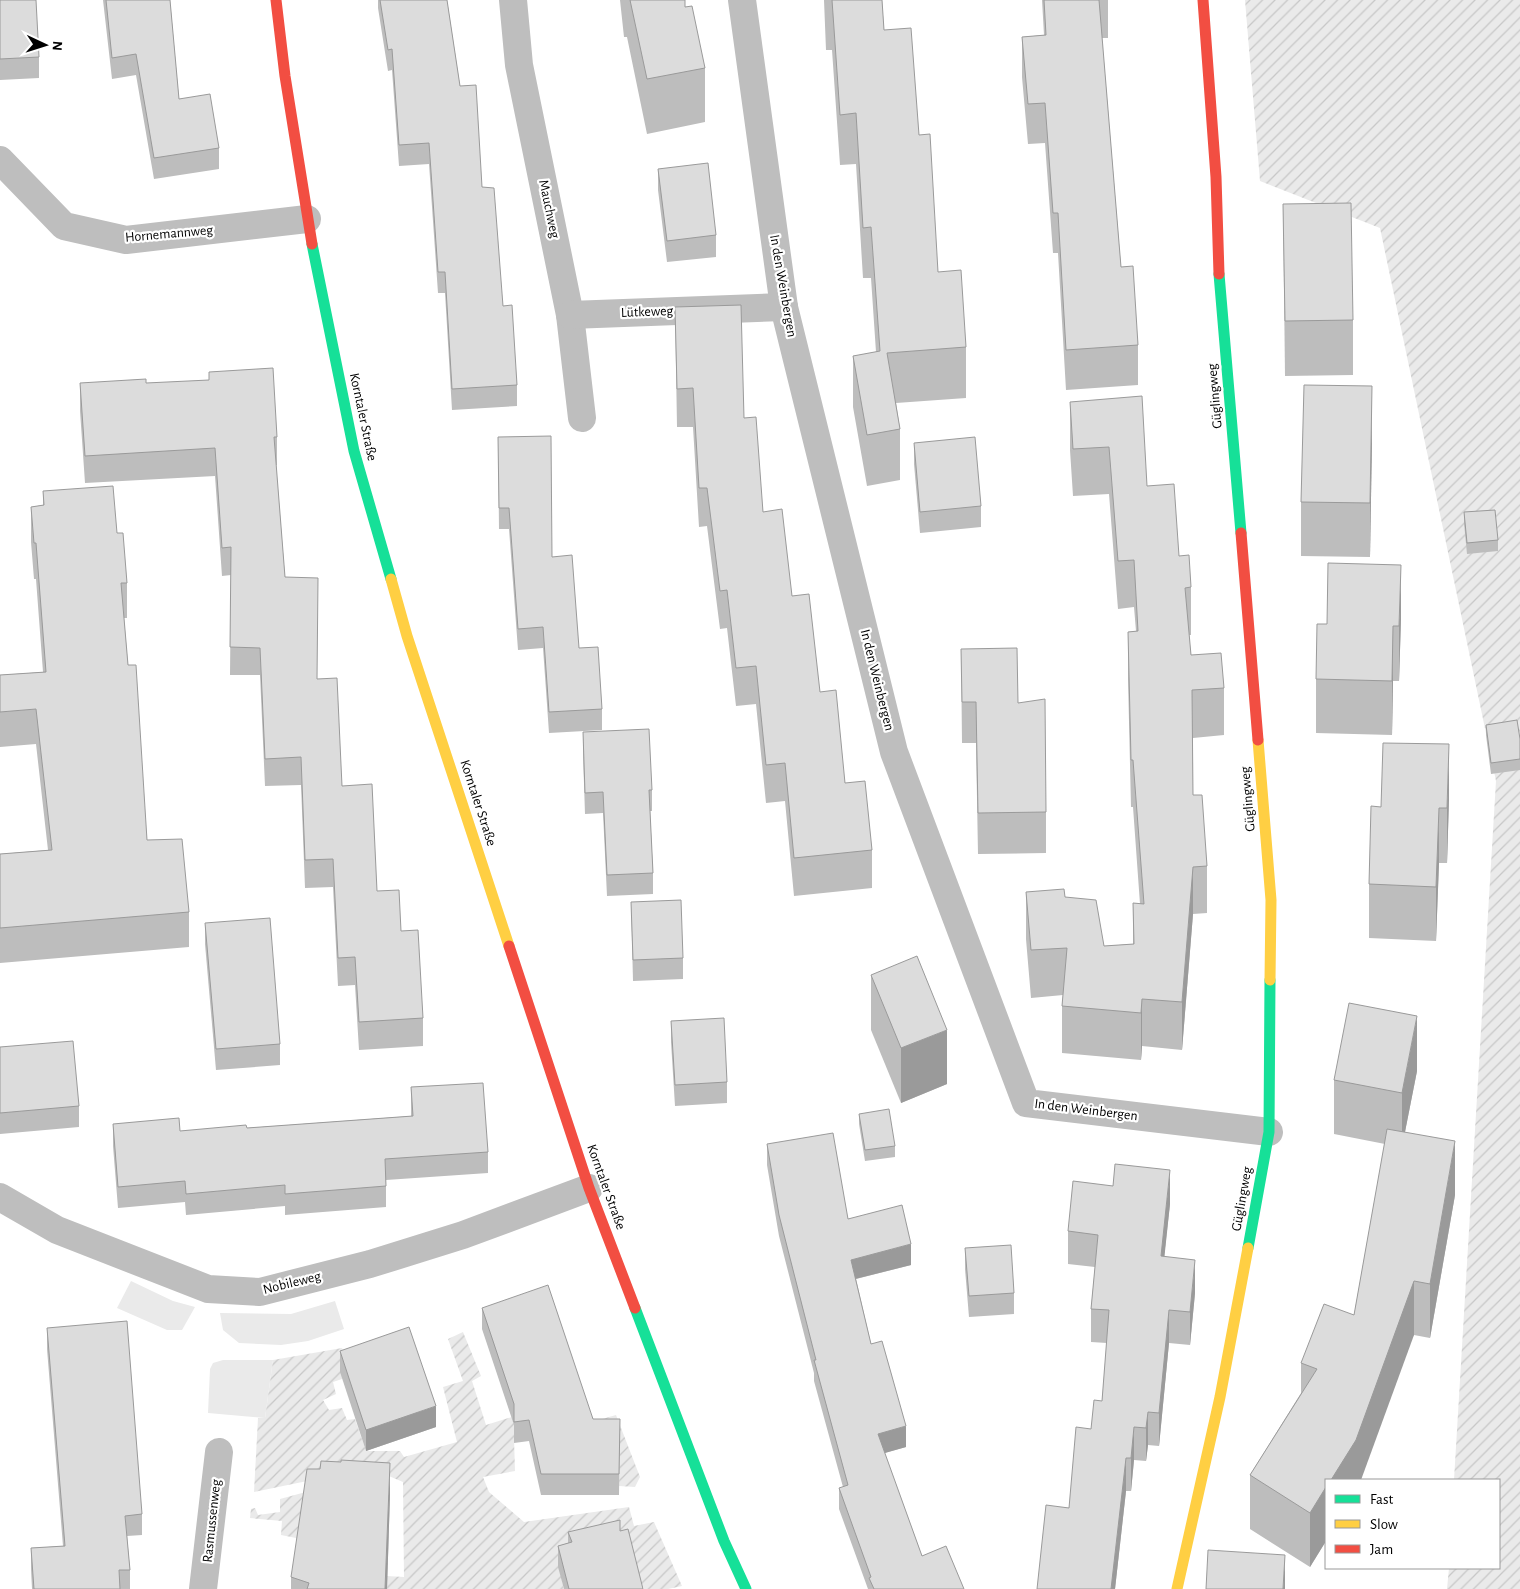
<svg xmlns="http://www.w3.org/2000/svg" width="1520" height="1589" font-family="'Alegreya Sans',sans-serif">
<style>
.grass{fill:#eaeaea}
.garden{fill:url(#garden-furrows)}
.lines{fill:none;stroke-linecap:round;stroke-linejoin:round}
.street{stroke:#bebebe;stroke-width:28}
.fast{stroke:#16e098;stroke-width:11}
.slow{stroke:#ffcf43;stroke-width:11}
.jam{stroke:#f24e42;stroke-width:11}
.wall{fill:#bdbdbd}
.shaded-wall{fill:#9a9a9a}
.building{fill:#dcdcdc;stroke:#9a9a9a}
.labels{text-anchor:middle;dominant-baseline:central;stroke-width:4.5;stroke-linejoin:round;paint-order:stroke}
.street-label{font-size:14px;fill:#000;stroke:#fff}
</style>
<defs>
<pattern id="garden-furrows" width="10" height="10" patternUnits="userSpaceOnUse" patternTransform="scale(1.25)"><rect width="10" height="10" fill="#eaeaea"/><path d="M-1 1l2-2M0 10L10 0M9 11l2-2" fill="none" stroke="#c7c7c7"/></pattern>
</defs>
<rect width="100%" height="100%" fill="#fff"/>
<g class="grass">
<polygon points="131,1281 173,1301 195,1307 182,1330 167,1330 117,1308"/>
<polygon points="335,1301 344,1329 308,1341 281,1345 239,1343 223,1330 220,1313 291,1314"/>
<polygon points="223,1360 273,1360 265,1418 208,1413 210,1369 213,1363"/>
</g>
<g class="garden">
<polygon points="1245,0 1520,0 1520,1589 1447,1589 1449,1568 1499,1568 1499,1480 1454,1480 1496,781 1380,228 1260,181"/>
<polygon points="463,1332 481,1376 472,1381 486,1425 512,1417 571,1428 616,1415 640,1477 635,1487 619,1486 620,1440 514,1439 515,1471 483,1477 489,1492 524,1522 629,1507 634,1526 654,1522 682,1586 668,1589 644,1589 629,1550 559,1567 564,1589 387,1589 387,1576 404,1577 403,1482 370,1468 254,1492 258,1418 265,1418 273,1360 342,1348 350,1368 342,1379 333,1382 336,1394 323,1400 329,1410 342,1408 347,1420 355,1419 366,1451 400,1451 404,1457 457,1442 443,1387 463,1381 448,1339"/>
<polygon points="350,1480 301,1539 281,1535 282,1521 250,1518 251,1509 255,1508 258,1515 280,1512 280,1499"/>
</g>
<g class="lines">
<g class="street">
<polyline points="513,0 519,65 570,315 582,418"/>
<polyline points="742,0 784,307 894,752 1026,1103 1269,1132"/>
<polyline points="0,160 64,226 126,240 307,219"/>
<polyline points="570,315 784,307"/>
<polyline points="0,1197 57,1230 208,1289 260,1292 370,1264 463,1235 589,1188"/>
<polyline points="203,1589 219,1452"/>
</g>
<g class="fast">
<polyline points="312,244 354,451 391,579"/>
<polyline points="1219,274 1241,533"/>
<polyline points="1248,1248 1269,1132 1270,980"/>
<polyline points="635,1308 724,1541 746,1589"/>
</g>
<g class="slow">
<polyline points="391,579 407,636 509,946"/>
<polyline points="1258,740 1271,900 1270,980"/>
<polyline points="1177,1589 1220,1397 1248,1248"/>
</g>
<g class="jam">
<polyline points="276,0 285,76 312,244"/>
<polyline points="1203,0 1216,177 1219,274"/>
<polyline points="1241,533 1258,740"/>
<polyline points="509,946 589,1188 635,1308"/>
</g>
</g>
<g class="wall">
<polygon points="0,0 39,57 39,78 0,80"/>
<polygon points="103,0 170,0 179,99 219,148 219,169 154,179 136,75 112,79"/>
<polygon points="378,0 447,0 460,86 482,187 517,385 517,406 452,410 445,293 438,293 429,164 399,166 392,70 388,71 378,8"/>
<polygon points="620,0 685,0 685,7 705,68 705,122 647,134 627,37 624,37"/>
<polygon points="824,0 882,0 884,30 919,135 938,272 966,347 966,398 896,403 900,429 900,480 867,486 853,407 853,356 876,352 871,278 863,278 856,164 840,165 832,50 826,50"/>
<polygon points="1042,0 1108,0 1108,38 1102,38 1121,267 1138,345 1138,385 1066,390 1058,253 1053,253 1045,143 1028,144 1022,77 1022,37 1044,35"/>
<polygon points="658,169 716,235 716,257 667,262 658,190"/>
<polygon points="1283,204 1353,320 1353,375 1285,376"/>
<polygon points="675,307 744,418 763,512 792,596 820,692 845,783 872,850 872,888 794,896 785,801 766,803 756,704 736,706 727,628 720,629 707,526 699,527 693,427 677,427"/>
<polygon points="80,383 146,383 277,437 277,465 276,465 285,577 317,679 342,786 377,891 401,931 423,1018 423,1046 359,1050 355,985 338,986 333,887 305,888 301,785 265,786 260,675 230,675 231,575 222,576 215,476 85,483 80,411"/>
<polygon points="1070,402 1147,486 1179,556 1191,587 1191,635 1189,635 1191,655 1224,688 1224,735 1193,738 1193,795 1207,866 1207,913 1193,914 1182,1050 1142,1046 1141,1060 1062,1053 1062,1006 1063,995 1031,998 1026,939 1026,892 1065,897 1104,946 1133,944 1133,903 1140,904 1133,807 1131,807 1128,679 1128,632 1136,631 1134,607 1118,609 1109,494 1073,496 1070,450"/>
<polygon points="498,437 552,557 579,648 602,709 602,730 549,733 543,648 518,650 509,529 499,529"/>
<polygon points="1372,440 1370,557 1301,556 1301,502"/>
<polygon points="914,443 981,506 981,527 920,533 914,464"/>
<polygon points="43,491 117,533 127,583 127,618 124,618 128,665 147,840 189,912 189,947 0,963 0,854 48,850 36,744 0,747 0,675 43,672 36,579 34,579 31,542 31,507 43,505"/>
<polygon points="1464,512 1498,540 1498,551 1467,554 1464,523"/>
<polygon points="1401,619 1399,681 1393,681 1392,735 1316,733 1316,679 1327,624"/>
<polygon points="961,649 1018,703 1046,812 1046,853 978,854 976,743 962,743"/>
<polygon points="1486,725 1520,739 1520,770 1491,774 1486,735"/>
<polygon points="583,732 652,790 652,811 650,811 653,873 653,894 607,896 603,813 585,814 583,753"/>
<polygon points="1449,799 1447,863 1439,863 1436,941 1369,938 1369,884 1381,807"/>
<polygon points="631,902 683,958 683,979 633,981"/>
<polygon points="205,923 280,1044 280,1065 216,1070 205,944"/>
<polygon points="871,975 947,1084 901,1103 871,1030"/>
<polygon points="671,1021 727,1082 727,1103 675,1106 671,1042"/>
<polygon points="0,1047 79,1106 79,1127 0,1134"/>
<polygon points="1417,1071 1405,1132 1455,1195 1430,1338 1414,1335 1326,1480 1326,1541 1310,1567 1250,1529 1250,1475 1301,1393 1301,1363 1354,1315 1385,1144 1334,1134 1334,1080"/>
<polygon points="411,1087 488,1152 488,1173 386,1180 386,1207 285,1215 285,1206 186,1215 185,1202 118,1208 113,1146 113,1124 180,1131 247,1128 411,1116"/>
<polygon points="859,1114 895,1146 895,1157 865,1161 859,1124"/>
<polygon points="767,1144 848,1219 911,1265 856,1279 871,1344 906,1447 884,1453 922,1556 964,1589 868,1589 839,1509 839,1488 843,1487 814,1381 814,1373 779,1236 767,1165"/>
<polygon points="1170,1204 1164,1257 1195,1293 1190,1345 1169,1343 1159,1446 1148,1445 1146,1461 1134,1460 1131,1491 1126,1491 1115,1589 1037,1589 1069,1508 1091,1429 1102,1401 1107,1343 1091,1342 1091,1309 1095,1267 1068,1264 1068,1231"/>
<polygon points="965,1248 1014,1293 1014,1314 969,1317 965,1269"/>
<polygon points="482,1308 593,1419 620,1419 619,1495 541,1495 529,1441 514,1443 514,1425 482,1329"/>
<polygon points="47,1328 142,1514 142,1535 127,1536 130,1570 130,1589 32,1589 31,1569 31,1548 63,1546 47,1349"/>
<polygon points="340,1351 436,1427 366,1451 340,1372"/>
<polygon points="390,1494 387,1589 291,1589 291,1577"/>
<polygon points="620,1531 643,1589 564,1589 558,1567 558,1546 568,1543 568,1532"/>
</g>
<g class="shaded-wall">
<polygon points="1372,386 1372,440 1370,557 1370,503"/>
<polygon points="1401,565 1401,619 1399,681 1399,626"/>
<polygon points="1393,626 1393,681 1392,735 1392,681"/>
<polygon points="1449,744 1449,799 1447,863 1447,808"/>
<polygon points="1439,808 1439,863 1436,941 1436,887"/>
<polygon points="1193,867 1193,914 1182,1050 1182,1002"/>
<polygon points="1142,999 1142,1046 1141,1060 1141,1013"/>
<polygon points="1417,1016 1417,1071 1402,1147 1402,1093"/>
<polygon points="947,1030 947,1084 901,1103 901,1048"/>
<polygon points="1455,1141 1455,1195 1430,1338 1430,1284"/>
<polygon points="1170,1170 1170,1204 1161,1289 1161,1256"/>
<polygon points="911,1244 911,1265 851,1280 851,1260"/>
<polygon points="1195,1260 1195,1293 1190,1345 1190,1312"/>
<polygon points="1414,1281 1414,1335 1361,1480 1331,1480"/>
<polygon points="1169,1310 1169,1343 1159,1446 1159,1413"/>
<polygon points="436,1406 436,1427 366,1451 366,1430"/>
<polygon points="1148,1412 1148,1445 1146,1461 1146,1428"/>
<polygon points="906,1426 906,1447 878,1455 878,1434"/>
<polygon points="1134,1427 1134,1460 1131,1491 1131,1458"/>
<polygon points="1126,1458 1126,1491 1115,1589 1111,1589"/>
<polygon points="390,1463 390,1494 387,1589 385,1589"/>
<polygon points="1326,1487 1326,1541 1310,1567 1310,1513"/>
<polygon points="1285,1555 1285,1589 1283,1589"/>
</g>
<g class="building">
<polygon points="0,0 36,0 39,57 0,59"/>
<polygon points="106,0 170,0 179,99 210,94 219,148 154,158 136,54 112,58"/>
<polygon points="380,0 447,0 460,86 476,85 482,187 494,188 503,306 512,305 517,385 452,389 445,272 438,272 429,143 399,145 392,49 388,50"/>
<polygon points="630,0 685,0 685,7 692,6 705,68 647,79"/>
<polygon points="832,0 882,0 884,30 911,28 919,135 930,134 938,272 961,270 966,347 887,353 900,429 867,435 853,356 880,351 871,227 863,228 856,113 840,115"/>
<polygon points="1044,0 1099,0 1121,267 1133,266 1138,345 1066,350 1058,213 1053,213 1045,103 1028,104 1022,37 1046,35"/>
<polygon points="708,163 716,235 667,241 658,169"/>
<polygon points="1351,203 1353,320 1285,321 1283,204"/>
<polygon points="741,305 744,418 756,417 763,512 782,509 792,596 809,594 820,692 836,690 845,783 865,781 872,850 794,858 785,763 766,765 756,666 736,668 727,590 720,591 707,488 699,488 693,388 677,389 675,307"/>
<polygon points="273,368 277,437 274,437 285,577 318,578 317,679 337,678 342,786 372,784 377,891 399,890 401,931 418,930 423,1018 359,1022 355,957 338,958 333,859 305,860 301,757 265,759 260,648 230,647 231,547 222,548 215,448 85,456 80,383 146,379 146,383 209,380 209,372"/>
<polygon points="1304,385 1372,386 1370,503 1301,502"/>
<polygon points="1142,396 1147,486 1174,484 1179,556 1189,555 1191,587 1185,588 1191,655 1221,653 1224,688 1192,690 1193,795 1202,795 1207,866 1193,867 1182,1002 1142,999 1141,1013 1062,1006 1067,948 1031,950 1026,892 1064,889 1065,897 1096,900 1104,946 1134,944 1133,903 1144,904 1133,760 1131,760 1128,632 1138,631 1134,560 1118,561 1109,447 1073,449 1070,402"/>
<polygon points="551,436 552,557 572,555 579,648 598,647 602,709 549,712 543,627 518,629 509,508 499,508 498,437"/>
<polygon points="975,437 981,506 920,512 914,443"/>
<polygon points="113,486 117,533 123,533 127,583 121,583 128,665 136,665 147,840 182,839 189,912 0,928 0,854 52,850 36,709 0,712 0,675 46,672 36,543 34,543 31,507 44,505 43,491"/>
<polygon points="1495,510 1498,540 1467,543 1464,512"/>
<polygon points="1328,563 1401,565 1399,626 1393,626 1392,681 1316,679 1317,624 1327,624"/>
<polygon points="1017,648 1018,703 1045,699 1046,812 978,813 976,702 962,702 961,649"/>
<polygon points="1517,720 1520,739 1520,759 1491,763 1486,725"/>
<polygon points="649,729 652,790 649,790 653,873 607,875 603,792 585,793 583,732"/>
<polygon points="1383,743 1449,744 1447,808 1439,808 1436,887 1369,884 1371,806 1381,807"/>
<polygon points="681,900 683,958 633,960 631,902"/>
<polygon points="270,918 280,1044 216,1049 205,923"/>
<polygon points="917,956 947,1030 901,1048 871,975"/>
<polygon points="1349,1003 1417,1016 1402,1093 1334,1080"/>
<polygon points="724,1018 727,1082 675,1085 671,1021"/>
<polygon points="73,1041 79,1106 0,1113 0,1047"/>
<polygon points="483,1083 488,1152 385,1159 386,1186 285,1194 285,1185 186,1194 185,1181 118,1187 113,1124 179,1118 180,1131 246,1125 247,1128 413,1116 411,1087"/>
<polygon points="889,1109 895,1146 865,1150 859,1114"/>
<polygon points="1387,1129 1455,1141 1430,1284 1414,1281 1356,1440 1331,1480 1326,1480 1326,1487 1310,1513 1250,1475 1317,1369 1301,1363 1324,1304 1354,1315"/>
<polygon points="833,1133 848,1219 902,1205 911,1244 851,1260 871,1344 882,1341 906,1426 878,1434 922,1556 946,1546 964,1589 874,1589 869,1578 871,1577 839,1488 848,1485 814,1360 816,1360 779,1215 767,1144"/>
<polygon points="1115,1164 1170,1170 1161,1256 1195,1260 1190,1312 1169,1310 1159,1413 1148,1412 1146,1428 1134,1427 1131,1458 1126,1458 1111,1589 1037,1589 1046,1505 1069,1508 1076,1427 1091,1429 1094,1400 1102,1401 1109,1310 1091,1309 1098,1235 1068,1231 1073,1181 1113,1186"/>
<polygon points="1011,1245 1014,1293 969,1296 965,1248"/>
<polygon points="548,1285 593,1419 620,1419 619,1474 541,1474 529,1420 514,1422 514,1404 482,1308"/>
<polygon points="127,1321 142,1514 125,1516 130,1570 119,1570 120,1589 34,1589 31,1548 65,1546 47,1328"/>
<polygon points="409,1327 436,1406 366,1430 340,1351"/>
<polygon points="341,1460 390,1463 385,1589 307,1589 309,1583 291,1577 307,1469 320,1469 321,1461 341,1462"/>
<polygon points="620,1520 620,1531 628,1529 643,1589 569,1589 558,1546 572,1542 568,1532"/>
<polygon points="1208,1550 1285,1555 1283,1589 1206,1589"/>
</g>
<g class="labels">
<g class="street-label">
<text transform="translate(549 209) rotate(78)">Mauchweg</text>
<text transform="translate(169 234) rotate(-5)">Hornemannweg</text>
<text transform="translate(783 286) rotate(80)">In den Weinbergen</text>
<text transform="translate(647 312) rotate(-2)">Lütkeweg</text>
<text transform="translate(1215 396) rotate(-95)">Güglingweg</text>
<text transform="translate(363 417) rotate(78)">Korntaler Straße</text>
<text transform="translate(877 680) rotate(76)">In den Weinbergen</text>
<text transform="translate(1248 799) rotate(-95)">Güglingweg</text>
<text transform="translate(478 803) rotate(72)">Korntaler Straße</text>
<text transform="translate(1086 1110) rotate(7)">In den Weinbergen</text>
<text transform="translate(606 1187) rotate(70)">Korntaler Straße</text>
<text transform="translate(1242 1199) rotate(-80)">Güglingweg</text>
<text transform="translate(292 1283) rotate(-14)">Nobileweg</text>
<text transform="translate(212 1521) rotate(-84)">Rasmussenweg</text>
</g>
</g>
<rect x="1325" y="1479" width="175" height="90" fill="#ffffff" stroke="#999999"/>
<rect x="1335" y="1495" width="25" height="8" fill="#16e098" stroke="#999999"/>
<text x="1370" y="1504" font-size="15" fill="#000000">Fast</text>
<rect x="1335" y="1520" width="25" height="8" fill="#ffcf43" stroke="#999999"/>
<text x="1370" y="1529" font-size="15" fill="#000000">Slow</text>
<rect x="1335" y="1545" width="25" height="8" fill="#f24e42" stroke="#999999"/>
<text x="1370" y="1554" font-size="15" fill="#000000">Jam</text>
<g transform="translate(45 45) rotate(94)" stroke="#ffffff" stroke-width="4" paint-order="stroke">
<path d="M0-4L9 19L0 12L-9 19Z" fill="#000000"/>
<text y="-8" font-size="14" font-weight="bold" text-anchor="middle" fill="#000000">N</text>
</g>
</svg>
